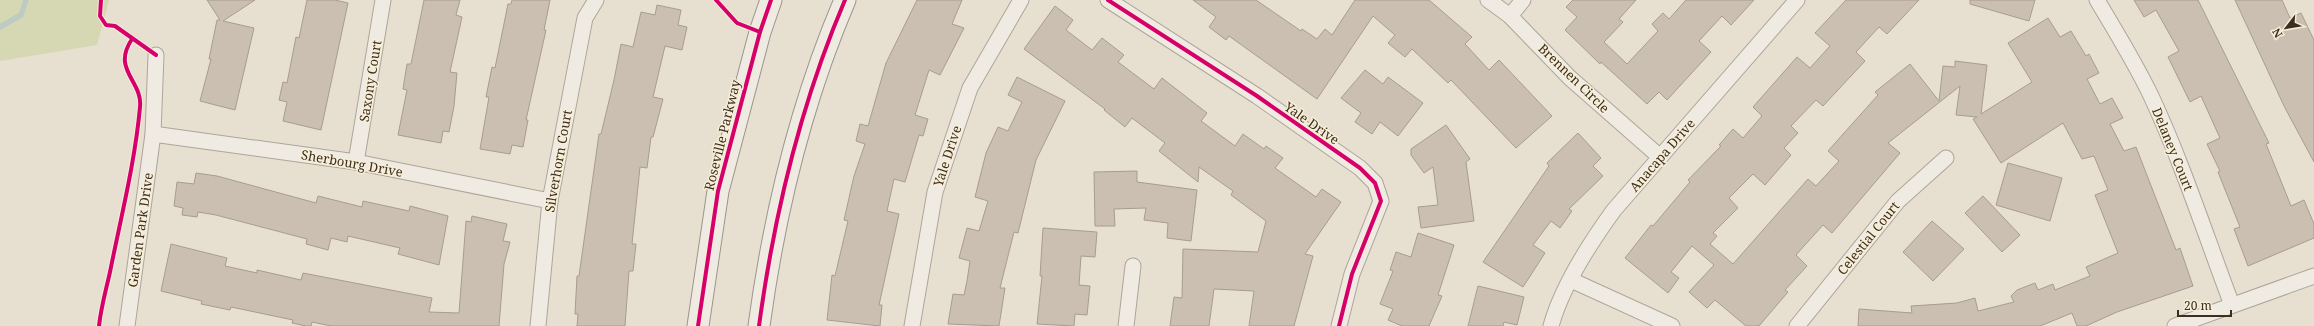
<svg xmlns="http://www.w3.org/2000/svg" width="2314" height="326" font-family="'Noto Serif',serif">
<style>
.green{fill:#d6d7b3}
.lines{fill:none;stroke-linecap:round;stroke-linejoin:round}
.stream{stroke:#bcccc2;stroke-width:5.5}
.building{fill:#cbbfb2;stroke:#a89c90}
.minor-casing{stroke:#ada599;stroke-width:17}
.secondary-casing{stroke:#9c958a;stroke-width:23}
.minor{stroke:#efebe3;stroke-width:15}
.secondary{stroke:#efebe3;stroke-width:21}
.cycleway-casing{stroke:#f7eed8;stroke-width:6}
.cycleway{stroke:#d6006c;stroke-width:4}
.labels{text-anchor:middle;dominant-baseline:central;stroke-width:3;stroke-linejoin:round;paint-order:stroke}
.street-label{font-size:13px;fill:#3d2e20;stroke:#f7eed8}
</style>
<rect width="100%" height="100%" fill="#e7e0d1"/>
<polygon class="green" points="0,0 109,0 97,45 0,61"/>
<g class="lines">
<polyline class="stream" points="0,27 21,15 26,0"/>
</g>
<g class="building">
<polygon points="207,0 255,0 223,21 254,28 235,110 200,101 211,59 209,59 217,20 220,20"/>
<polygon points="307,0 335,0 348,3 321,130 283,121 287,102 279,100 283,82 287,83 296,37 299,38"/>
<polygon points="424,0 460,0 456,15 462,17 450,72 457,73 454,106 449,132 443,131 441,143 398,135 407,90 403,89 407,64 411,64"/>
<polygon points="512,0 550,0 544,30 546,30 526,120 528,120 523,147 512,145 510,154 480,149 489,97 486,97 492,67 495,68 508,4 511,4"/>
<polygon points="917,0 962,0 952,24 964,28 940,75 929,70 915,115 928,119 923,136 919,135 905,182 894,179 887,211 899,214 879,305 882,305 880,326 827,320 832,275 835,276 848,221 844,220 854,176 865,144 856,141 860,124 868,126 886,63"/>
<polygon points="1193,0 1256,0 1301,31 1302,29 1317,39 1325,29 1332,35 1355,0 1429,0 1472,37 1465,44 1489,70 1499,60 1552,116 1516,148 1451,80 1448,83 1412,49 1405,57 1388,43 1395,35 1373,16 1317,99 1229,36 1226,40 1209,27 1216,17"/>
<polygon points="1573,0 1636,0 1619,19 1623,22 1604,42 1627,64 1658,31 1652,24 1663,13 1669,19 1686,0 1754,0 1731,25 1722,16 1699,41 1711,52 1667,100 1659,92 1647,104 1601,62 1600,64 1565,30 1577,17 1566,7"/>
<polygon points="1846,0 1919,0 1887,34 1879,27 1856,52 1865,61 1823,106 1816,100 1791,126 1798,133 1784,148 1791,155 1765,185 1753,174 1729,198 1738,208 1713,233 1717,236 1710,244 1733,264 1808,179 1816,186 1839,161 1828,151 1878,95 1875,92 1910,64 1939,101 1943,66 1955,67 1955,61 1987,65 1981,114 2032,82 2008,43 2048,18 2060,37 2071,31 2086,56 2089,54 2099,73 2087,79 2100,104 2112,98 2123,118 2110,124 2124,151 2136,147 2176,250 2180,248 2193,286 2117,312 2086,326 2077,326 2072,313 2040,326 1858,326 1859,309 1912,313 1911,306 1957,303 1975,298 1978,311 2014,302 2011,296 2017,290 2035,283 2038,290 2053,284 2055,290 2090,276 2086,267 2118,253 2095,195 2108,190 2094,156 2082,159 2063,123 2001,163 1973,119 1977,117 1956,115 1960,86 1888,143 1900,153 1832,233 1823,225 1796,255 1807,266 1785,290 1788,292 1759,326 1746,326 1715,300 1707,308 1689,292 1714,265 1692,246 1671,272 1679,278 1668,293 1625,258 1651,225 1653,226 1690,182 1688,180 1721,146 1719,145 1733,129 1743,138 1762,116 1753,107 1797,57 1810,68 1830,46 1815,33"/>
<polygon points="1970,0 2035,0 2029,21 1970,4"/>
<polygon points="2134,0 2198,0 2269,143 2266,144 2291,206 2304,200 2314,224 2314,238 2248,266 2234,229 2240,227 2218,172 2220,171 2207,144 2220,138 2201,96 2190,102 2168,57 2179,51 2156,10 2144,17"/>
<polygon points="2235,0 2282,0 2290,18 2301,13 2314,40 2314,162 2284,106"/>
<polygon points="657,5 681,10 678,25 687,27 682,50 665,46 653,97 663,99 653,137 651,137 647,168 640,167 632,244 636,244 633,271 629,271 625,326 577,326 578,314 575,314 577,276 579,276 599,134 601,134 614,80 621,44 633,47 641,12 655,15"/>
<polygon points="1055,6 1073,20 1066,30 1092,50 1102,38 1124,55 1118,62 1154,89 1162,78 1207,113 1201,121 1235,146 1243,134 1264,149 1266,146 1283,158 1275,168 1316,197 1322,189 1341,202 1305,254 1313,256 1294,326 1249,326 1254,291 1214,289 1209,326 1170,326 1174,297 1182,298 1183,249 1258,252 1266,221 1231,195 1233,191 1199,167 1198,182 1159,151 1165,143 1132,118 1125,127 1104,110 1105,109 1024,49"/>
<polygon points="1365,70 1383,84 1388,77 1423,103 1398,136 1380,122 1372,134 1355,122 1361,113 1341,98"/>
<polygon points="1017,77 1065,101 1036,160 1018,233 1014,232 1000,288 1005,288 999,326 948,324 953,294 964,295 967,281 970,261 959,258 967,228 979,231 988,201 975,197 986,153 998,127 1008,131 1022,102 1008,95"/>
<polygon points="1446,125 1470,159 1466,162 1474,221 1421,228 1418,207 1438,205 1433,167 1424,173 1411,155 1411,149"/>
<polygon points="1578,133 1601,158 1593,166 1603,176 1569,209 1572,211 1560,228 1551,221 1533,245 1545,253 1523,287 1483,262 1549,166 1547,163"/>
<polygon points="2008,163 2062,178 2050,221 1996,205"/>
<polygon points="1137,171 1137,182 1197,190 1191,241 1167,238 1168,223 1144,220 1146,208 1114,209 1115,226 1095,226 1094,172"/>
<polygon points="196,173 217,176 316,203 318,196 362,207 363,201 409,211 410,206 448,216 439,265 398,254 400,248 348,236 347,242 331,238 328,250 306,244 307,239 216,215 198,212 197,217 182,215 183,208 174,206 177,182 194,184"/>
<polygon points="1983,196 2020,235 2002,252 1965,213"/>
<polygon points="472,216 507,224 503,241 510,242 504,264 499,326 331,326 312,322 311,326 306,326 292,323 293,320 231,307 230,310 201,304 202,301 161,291 171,244 227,258 225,266 257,273 257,270 301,280 303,273 432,298 429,312 459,313 466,221 471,222"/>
<polygon points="1932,221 1964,249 1933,281 1903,252"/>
<polygon points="1043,228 1097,232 1095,257 1081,256 1079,285 1090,286 1087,315 1075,314 1074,326 1037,324 1042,276 1040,276"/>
<polygon points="1418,233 1454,245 1438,295 1442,296 1429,326 1402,326 1388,320 1393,309 1380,304 1393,271 1390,270 1396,252 1411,257"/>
<polygon points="1478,286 1524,297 1517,325 1504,322 1503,326 1468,326"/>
</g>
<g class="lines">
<defs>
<g id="minor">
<polyline points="1108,0 1257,96 1360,168 1375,183 1381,201 1352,274 1339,326"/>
<polyline points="1488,0 1510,16 1570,78 1660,157"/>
<path d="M2097 0C2116 32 2136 64 2152 98 2183 165 2206 236 2232 305"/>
<polyline points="1510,16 1523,0"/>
<polyline points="153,134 356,162 550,201"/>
<polyline points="356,162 383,0"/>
<polyline points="1571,280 1672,326"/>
<polyline points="127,326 153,134 156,55"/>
<polyline points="538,326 550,201 585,18 596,0"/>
<polyline points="912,326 935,192 970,88 1021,0"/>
<polyline points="1126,326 1133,266"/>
<path d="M1551 326C1562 286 1590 243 1614 210L1797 0"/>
<polyline points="1797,326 1898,201 1946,158"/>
<polyline points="2175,326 2314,276"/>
</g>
<g id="secondary">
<polyline points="698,326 718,191 760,32 771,0"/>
<path d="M759 326C774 215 801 103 845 0"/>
</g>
</defs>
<use href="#minor" class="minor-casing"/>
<use href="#secondary" class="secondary-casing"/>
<use href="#minor" class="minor"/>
<use href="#secondary" class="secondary"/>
<defs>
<g id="cycleway">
<polyline points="101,0 100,16 106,25 115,26 156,55"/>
<polyline points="716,0 737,23 760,32"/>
<polyline points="1108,0 1257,96 1360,168 1375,183 1381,201 1352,274 1339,326"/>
<path d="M99 326C101 307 106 290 110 272 121 217 135 162 140 107 143 81 111 70 132 39"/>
<polyline points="698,326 718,191 760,32 771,0"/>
<path d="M759 326C774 215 801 103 845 0"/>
</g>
</defs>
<use href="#cycleway" class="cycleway-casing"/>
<use href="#cycleway" class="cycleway"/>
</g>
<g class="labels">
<g class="street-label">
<text transform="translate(1574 78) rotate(44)">Brennen Circle</text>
<text transform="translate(370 81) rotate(-81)">Saxony Court</text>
<text transform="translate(1312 123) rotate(35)">Yale Drive</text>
<text transform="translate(722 135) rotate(-76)">Roseville Parkway</text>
<text transform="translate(2173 149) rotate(68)">Delaney Court</text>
<text transform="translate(1662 155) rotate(-49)">Anacapa Drive</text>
<text transform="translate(947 156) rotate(-72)">Yale Drive</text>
<text transform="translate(558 161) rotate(-80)">Silverhorn Court</text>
<text transform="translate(352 163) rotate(10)">Sherbourg Drive</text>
<text transform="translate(140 230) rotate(-82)">Garden Park Drive</text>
<text transform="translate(1868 238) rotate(-51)">Celestial Court</text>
</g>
</g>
<g transform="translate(2286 28) rotate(239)" stroke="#f7eed8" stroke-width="3" paint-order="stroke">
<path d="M0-3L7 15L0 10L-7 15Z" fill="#3d2e20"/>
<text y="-6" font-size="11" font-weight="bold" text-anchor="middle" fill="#3d2e20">N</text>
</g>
<path d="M2178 310v6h53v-6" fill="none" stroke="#3d2e20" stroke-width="2"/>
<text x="2184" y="310" font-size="12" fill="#3d2e20" stroke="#f7eed8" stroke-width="3" paint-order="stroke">20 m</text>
</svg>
